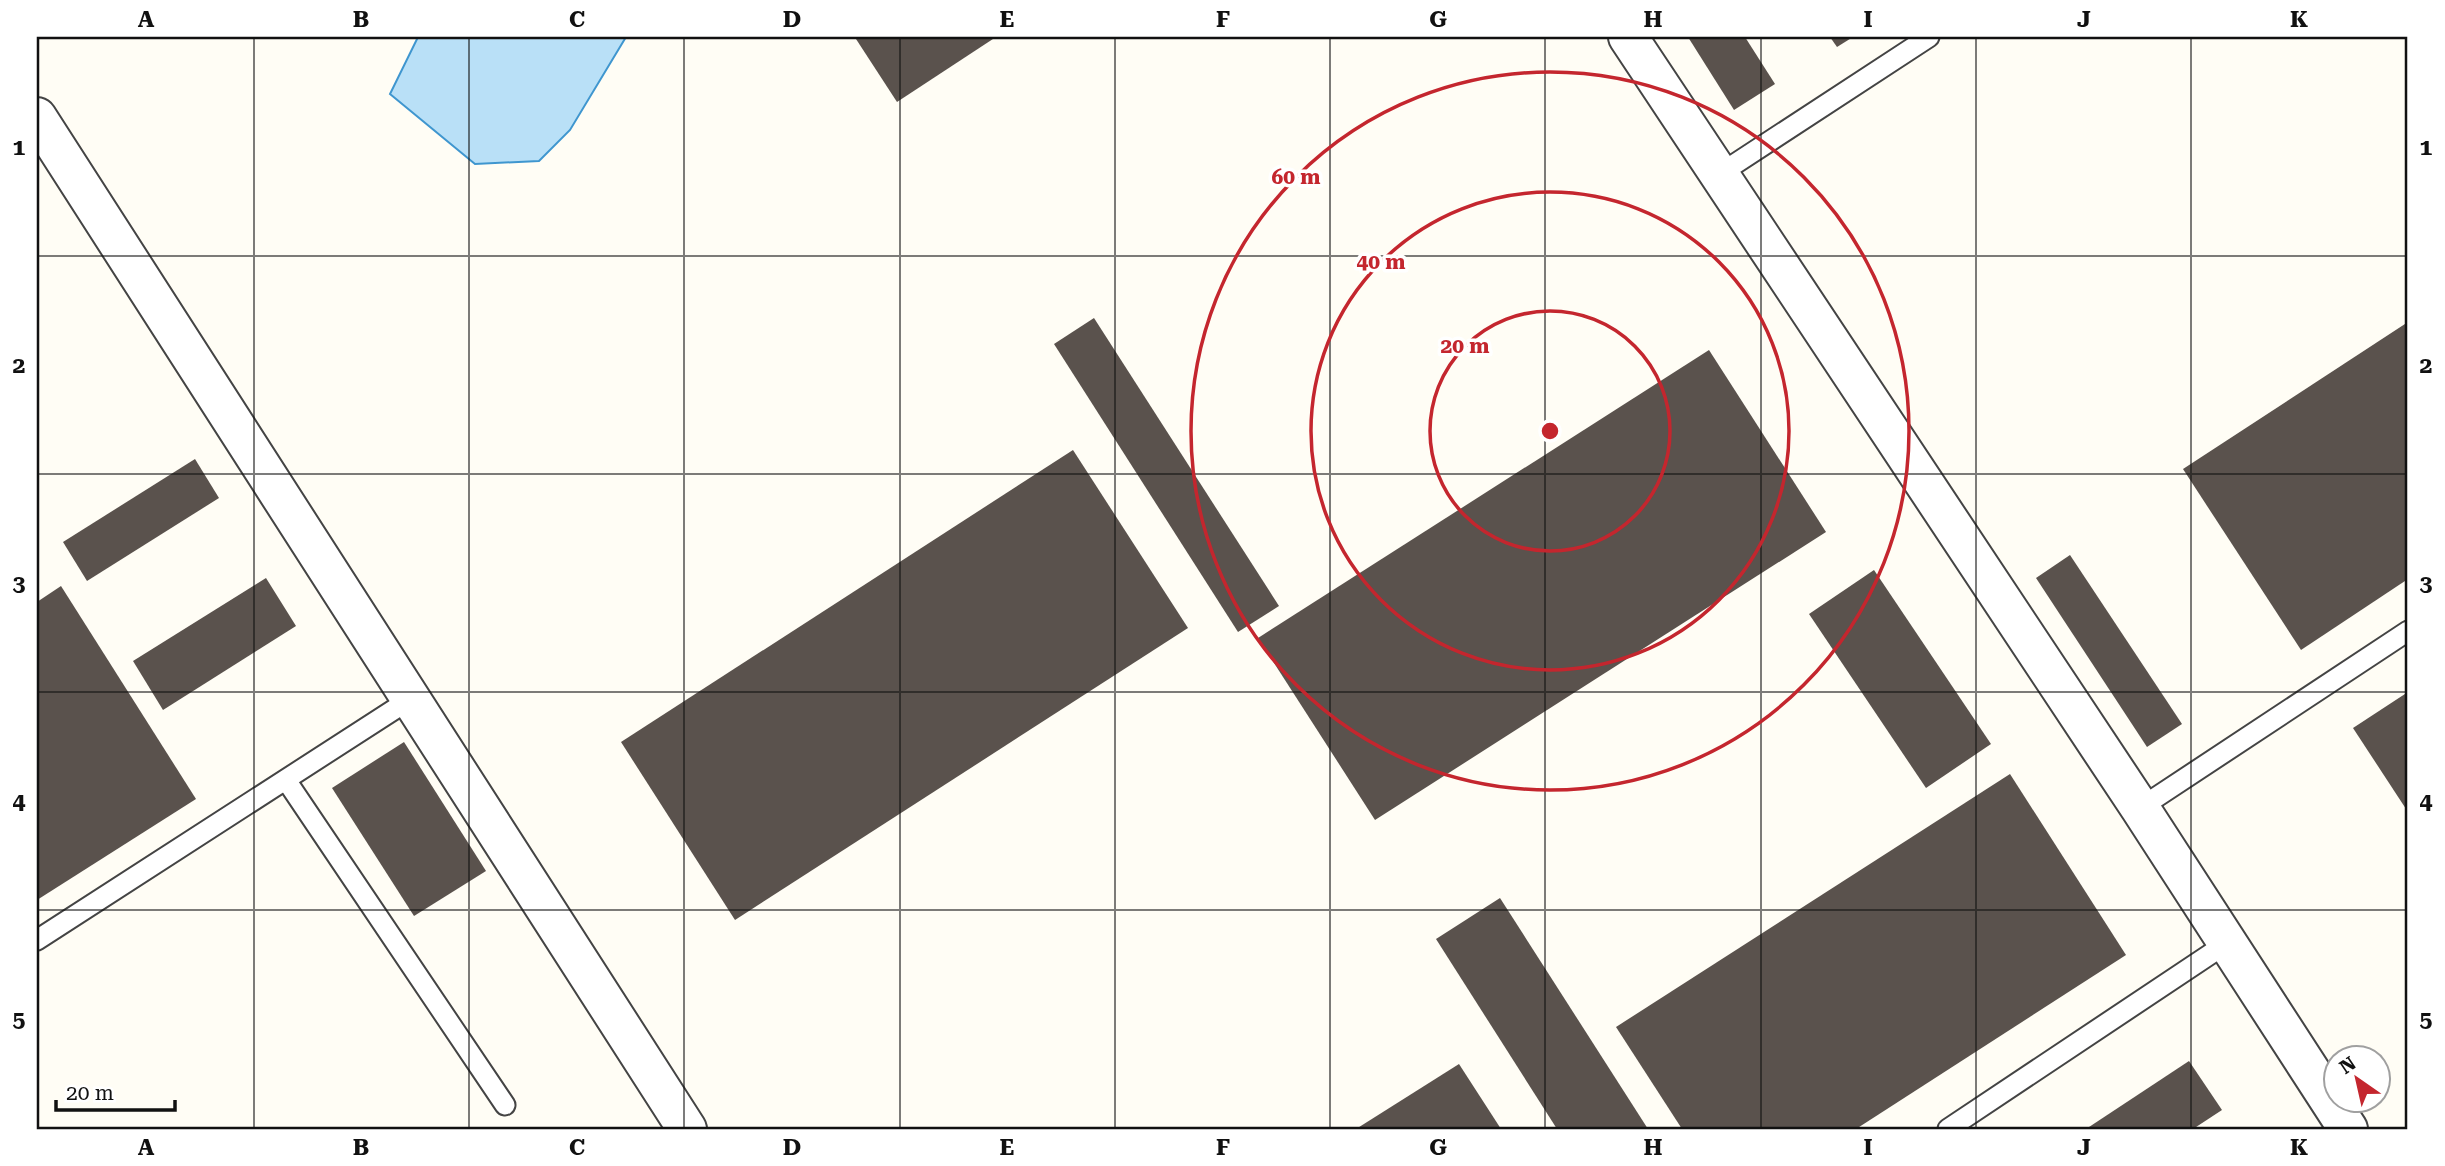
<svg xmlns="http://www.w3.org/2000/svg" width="2445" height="1166" font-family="'Roboto Serif',serif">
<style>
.water{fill:#b9e0f7;stroke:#3f96cf;stroke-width:2}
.building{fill:#5a524d}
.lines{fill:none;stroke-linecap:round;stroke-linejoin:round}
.lane-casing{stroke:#444;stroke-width:23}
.street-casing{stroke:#444;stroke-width:42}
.lane{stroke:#fff;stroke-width:19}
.street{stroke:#fff;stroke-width:38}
.grid{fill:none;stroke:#111;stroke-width:2;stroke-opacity:0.55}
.ring{fill:none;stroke:#c4262e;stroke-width:3.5}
.centre{fill:#c4262e;stroke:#fff;stroke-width:3.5}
.ring-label{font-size:21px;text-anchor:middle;font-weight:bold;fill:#c4262e;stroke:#fff;stroke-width:7;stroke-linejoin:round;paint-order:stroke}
.neatline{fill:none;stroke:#111;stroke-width:2.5}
.grid-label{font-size:23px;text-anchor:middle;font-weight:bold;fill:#111}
</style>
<rect width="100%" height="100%" fill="#fffdf5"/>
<polygon class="water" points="418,37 626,37 570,130 539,161 475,164 390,94"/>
<g class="building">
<polygon points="858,37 996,37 897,102 856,39"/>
<polygon points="1688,37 1745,37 1775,84 1734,110"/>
<polygon points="1830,37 1853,37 1837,47"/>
<polygon points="1094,318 1279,606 1238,632 1054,344"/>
<polygon points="2408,322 2408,579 2301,650 2183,469"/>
<polygon points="1709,350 1826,532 1375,820 1258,638"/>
<polygon points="1073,450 1188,628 735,920 621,742"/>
<polygon points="195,459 219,498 87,581 63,542"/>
<polygon points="2070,555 2182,724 2147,747 2036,578"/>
<polygon points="1874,570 1991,744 1926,788 1809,614"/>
<polygon points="266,578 296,626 163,710 133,661"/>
<polygon points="61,586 196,799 37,900 37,602"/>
<polygon points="2408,692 2408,812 2353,728"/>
<polygon points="404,742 486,871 414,916 332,788"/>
<polygon points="2010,774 2126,955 1856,1129 1682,1129 1616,1027"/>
<polygon points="1500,898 1648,1129 1557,1129 1436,939"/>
<polygon points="2189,1061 2222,1110 2193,1129 2086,1129"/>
<polygon points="1459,1064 1501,1129 1356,1129"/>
</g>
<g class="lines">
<defs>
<g id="lane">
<polyline points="1718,175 1929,37"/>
<polyline points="286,780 505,1105"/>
<polyline points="2140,808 2408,631"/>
<polyline points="37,940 412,698"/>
<polyline points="1948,1129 2227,943"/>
</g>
<g id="street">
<polyline points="1628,37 2140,808 2348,1129"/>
<polyline points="37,117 687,1129"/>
</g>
</defs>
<use href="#lane" class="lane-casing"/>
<use href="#street" class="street-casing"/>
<use href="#lane" class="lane"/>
<use href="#street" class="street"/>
</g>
<path class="grid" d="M254 37V1129M469 37V1129M684 37V1129M900 37V1129M1115 37V1129M1330 37V1129M1545 37V1129M1761 37V1129M1976 37V1129M2191 37V1129M37 256H2408M37 474H2408M37 692H2408M37 910H2408"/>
<g class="ring">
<circle cx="1550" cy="431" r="120"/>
<circle cx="1550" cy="431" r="239"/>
<circle cx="1550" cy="431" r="359"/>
</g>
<circle cx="1550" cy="431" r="10" class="centre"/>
<g class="ring-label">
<text x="1296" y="184">60 m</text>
<text x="1381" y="269">40 m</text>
<text x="1465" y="353">20 m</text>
</g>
<rect width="2445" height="1166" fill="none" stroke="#ffffff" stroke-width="77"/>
<g transform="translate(2357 1079) rotate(326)"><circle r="33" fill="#ffffff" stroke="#a0a0a0" stroke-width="2"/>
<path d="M0-5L12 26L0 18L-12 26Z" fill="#c4262e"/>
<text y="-10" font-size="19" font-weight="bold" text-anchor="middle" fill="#111111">N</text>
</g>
<path d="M56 1100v10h119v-10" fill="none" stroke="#111111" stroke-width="3.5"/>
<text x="66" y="1100" font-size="21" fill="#111111" stroke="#ffffff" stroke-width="5" paint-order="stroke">20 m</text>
<rect x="38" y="38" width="2368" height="1090" class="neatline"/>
<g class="grid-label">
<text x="146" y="27">A</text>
<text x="361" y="27">B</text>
<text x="577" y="27">C</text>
<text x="792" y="27">D</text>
<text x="1007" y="27">E</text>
<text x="1223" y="27">F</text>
<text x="1438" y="27">G</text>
<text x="1653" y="27">H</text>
<text x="1868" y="27">I</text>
<text x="2084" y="27">J</text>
<text x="2299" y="27">K</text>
<text x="19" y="155">1</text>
<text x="2426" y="155">1</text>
<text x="19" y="373">2</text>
<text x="2426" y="373">2</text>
<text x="19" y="591">3</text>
<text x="2426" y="591">3</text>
<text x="19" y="809">4</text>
<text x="2426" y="809">4</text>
<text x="19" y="1027">5</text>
<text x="2426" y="1027">5</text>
<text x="146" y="1155">A</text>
<text x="361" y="1155">B</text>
<text x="577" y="1155">C</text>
<text x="792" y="1155">D</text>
<text x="1007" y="1155">E</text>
<text x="1223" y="1155">F</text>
<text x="1438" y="1155">G</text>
<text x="1653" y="1155">H</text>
<text x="1868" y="1155">I</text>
<text x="2084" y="1155">J</text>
<text x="2299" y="1155">K</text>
</g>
</svg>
